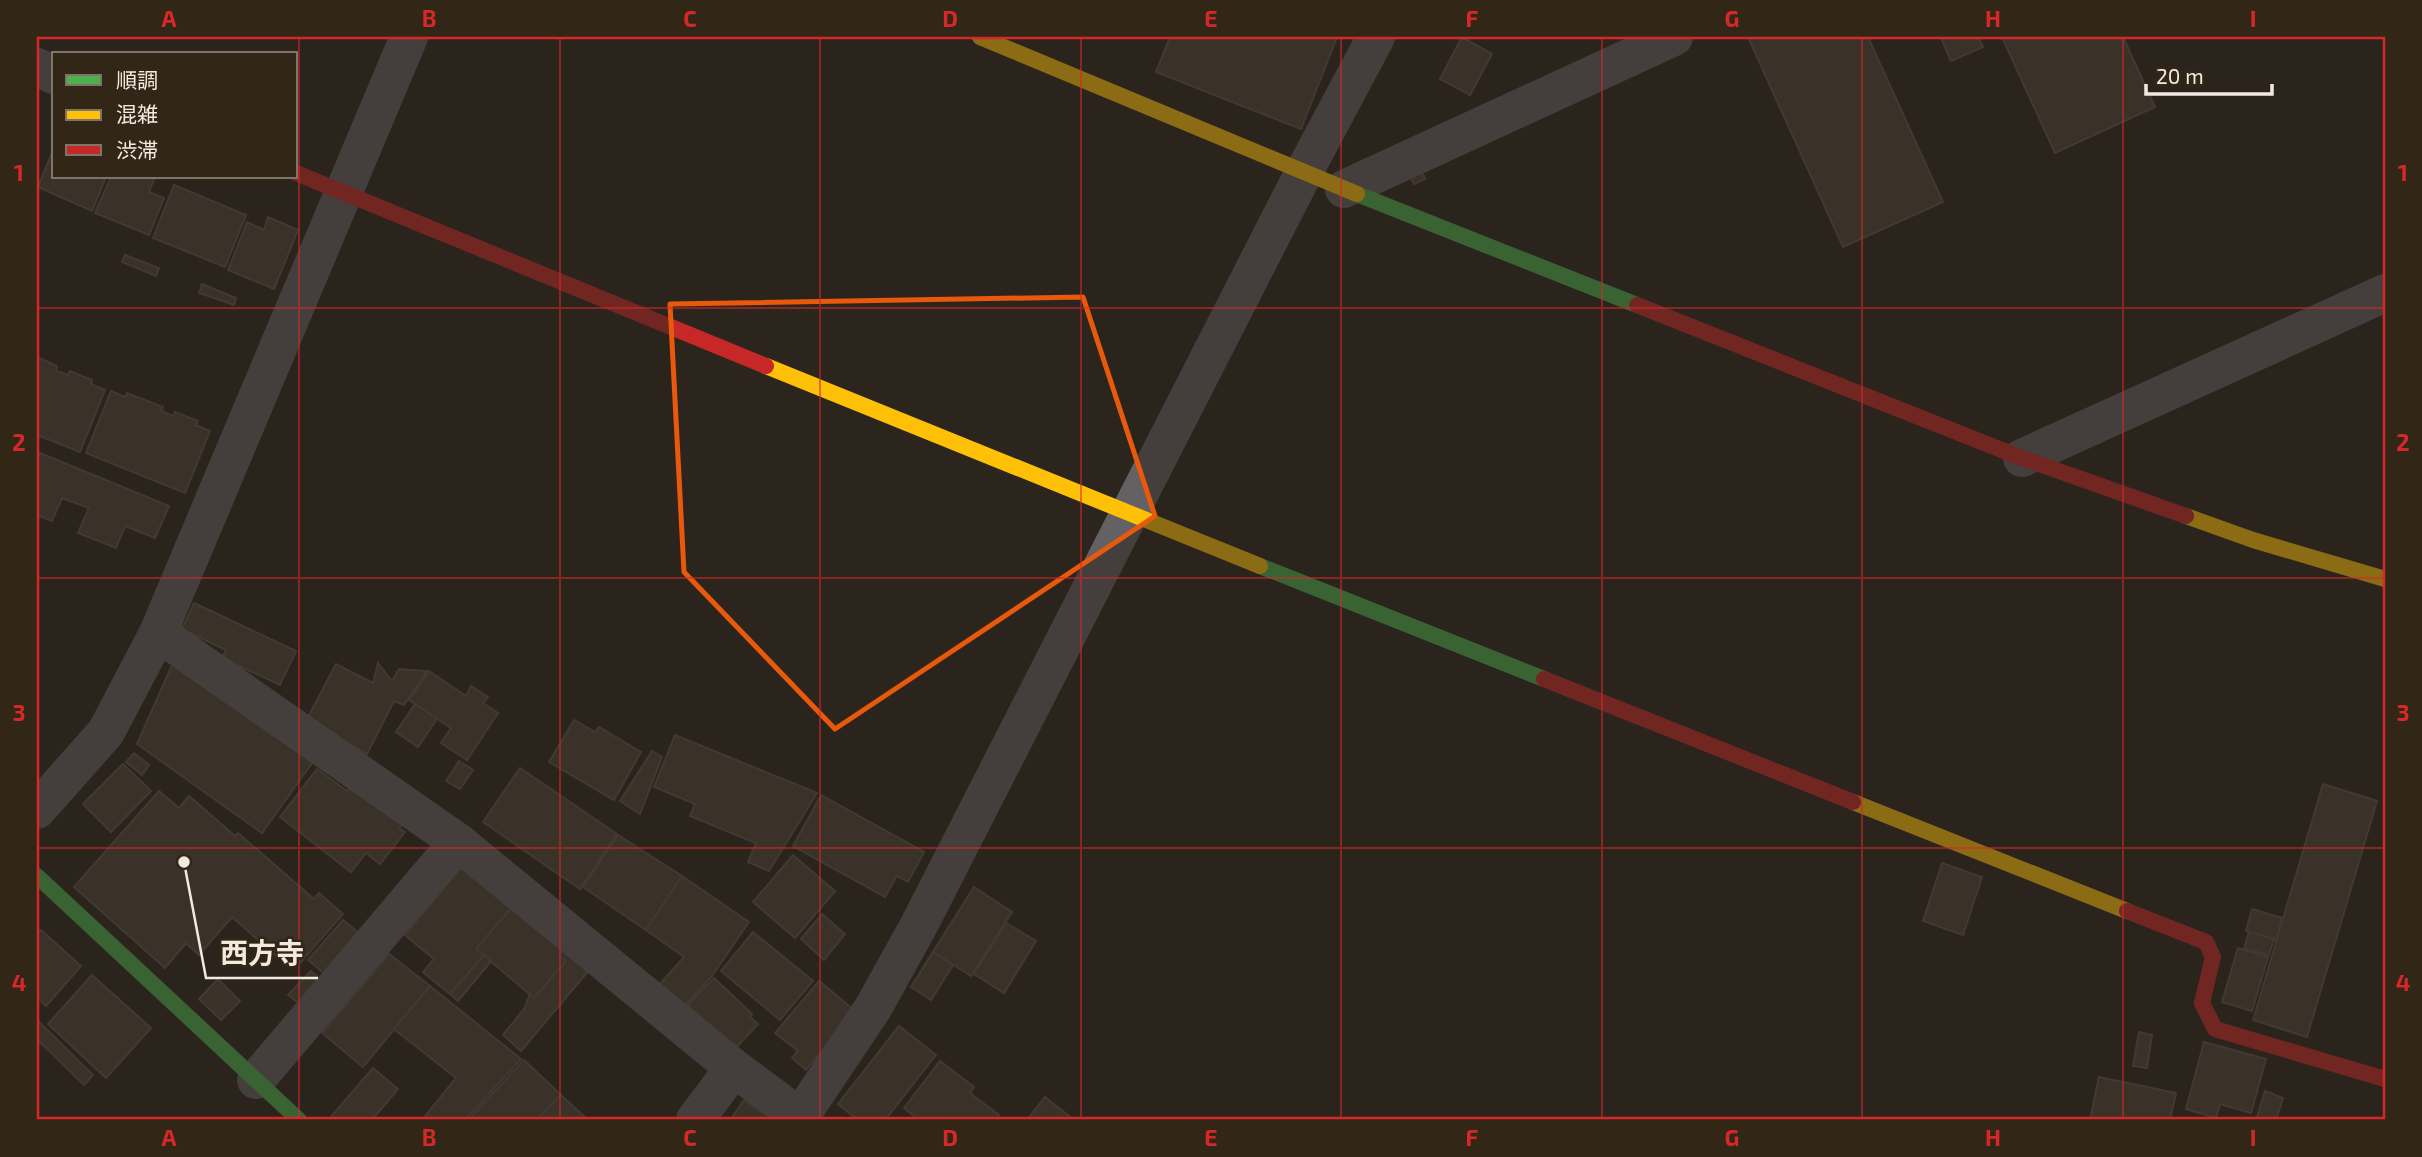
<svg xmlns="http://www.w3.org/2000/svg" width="2422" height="1157" font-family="'Exo 2','Noto Sans JP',sans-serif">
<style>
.building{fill:#4c4237;stroke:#5a544d;stroke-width:2}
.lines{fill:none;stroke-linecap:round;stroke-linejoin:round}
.street{stroke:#636164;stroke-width:38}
.fast{stroke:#4caf50;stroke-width:16}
.slow{stroke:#ffc107;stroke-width:16}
.jam{stroke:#c62828;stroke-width:16}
.marked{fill:none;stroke:#e8590c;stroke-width:5;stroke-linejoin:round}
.grid{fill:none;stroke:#d62828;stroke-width:2;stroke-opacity:0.55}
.leader{fill:none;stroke:#f2eae1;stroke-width:2.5}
.callout-dot{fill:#f2eae1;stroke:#322617;stroke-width:2.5}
.callout-label{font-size:28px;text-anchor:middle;font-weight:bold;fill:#f2eae1;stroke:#322617;stroke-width:5;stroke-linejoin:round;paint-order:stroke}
.neatline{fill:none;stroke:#d62828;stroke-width:2.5}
.grid-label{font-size:23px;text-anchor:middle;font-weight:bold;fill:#d62828}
</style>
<rect width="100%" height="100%" fill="#2c251d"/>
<g class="building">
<polygon points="1170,37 1337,37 1301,129 1156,72"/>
<polygon points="1462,37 1492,54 1470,95 1440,79"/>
<polygon points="1748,37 1868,37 1943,202 1843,247"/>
<polygon points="1943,37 1978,37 1983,47 1951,61 1941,38"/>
<polygon points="2002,37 2123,37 2155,107 2055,153"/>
<polygon points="54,148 54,177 106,177 92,211 38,187"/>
<polygon points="1420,167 1425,179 1414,184 1408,173"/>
<polygon points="111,177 155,177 149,192 164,198 149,235 95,213"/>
<polygon points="174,185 246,215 225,267 153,238"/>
<polygon points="268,217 298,230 274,289 228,270 247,222 264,230"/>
<polygon points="125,255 159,268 156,276 122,262"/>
<polygon points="202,284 236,298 234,305 199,293"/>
<polygon points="37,357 57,366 56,371 68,375 70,371 92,380 91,384 105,390 80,452 37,435"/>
<polygon points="111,391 125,397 127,393 163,407 161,411 173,416 175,412 198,421 196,425 210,431 185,493 86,453"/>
<polygon points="40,453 169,506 155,538 125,526 116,548 78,533 89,508 62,498 52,521 37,515 37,461"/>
<polygon points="194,603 296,651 280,685 222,658 226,650 182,629"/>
<polygon points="378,663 392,681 399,669 427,671 404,705 394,701 367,754 319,729 308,717 336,664 373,683"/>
<polygon points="172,665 317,756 262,833 137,744"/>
<polygon points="429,671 466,696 471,686 488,697 483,703 498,713 467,760 441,743 451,728 409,700"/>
<polygon points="415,704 437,719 418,747 396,732"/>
<polygon points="574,720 595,732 599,727 641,752 614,800 549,762"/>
<polygon points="675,735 817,793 769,871 748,862 756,843 690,816 695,804 654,787"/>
<polygon points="652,751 662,757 640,814 620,801"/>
<polygon points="134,753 149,765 142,775 126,762"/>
<polygon points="459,761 473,770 460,789 446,781"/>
<polygon points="123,764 151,791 111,832 83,804"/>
<polygon points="520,768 617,834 580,889 483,822"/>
<polygon points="317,769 347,791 353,782 404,822 399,828 405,832 380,864 366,853 351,872 280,817"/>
<polygon points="2323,784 2377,801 2307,1037 2253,1020"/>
<polygon points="159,791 179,808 189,796 235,836 238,833 314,899 319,893 343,914 299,964 295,960 289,967 232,917 199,955 186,943 165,968 74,887"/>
<polygon points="821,795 924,852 908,882 897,876 885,897 793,846"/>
<polygon points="618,835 682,876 646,930 583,887"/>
<polygon points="793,855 835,891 795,938 753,902"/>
<polygon points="1942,863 1982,877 1963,935 1923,921"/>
<polygon points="464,864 514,905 476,949 484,955 450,994 423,972 434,959 405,935"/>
<polygon points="682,876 749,922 712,976 684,1007 660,984 684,957 646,930"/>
<polygon points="974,887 1012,912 971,976 933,952"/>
<polygon points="514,905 565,948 559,955 566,961 534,998 476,949"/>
<polygon points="2252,909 2282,918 2276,940 2246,931"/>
<polygon points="822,914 845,934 824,960 801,939"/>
<polygon points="343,920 360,934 325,974 308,960"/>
<polygon points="1006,923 1036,941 1004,993 974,974"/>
<polygon points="41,930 81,966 46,1006 37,997 37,934"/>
<polygon points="753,932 813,981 780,1020 721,971"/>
<polygon points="2249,932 2274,939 2269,955 2244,948"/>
<polygon points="565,948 590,969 521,1051 503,1035 524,1009 530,994 534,998 566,961 559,955"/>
<polygon points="2238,948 2268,957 2252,1011 2222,1002"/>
<polygon points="933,952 953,965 931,1000 911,987"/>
<polygon points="389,954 430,986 363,1067 322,1033"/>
<polygon points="484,955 491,961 458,1001 450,994"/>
<polygon points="311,971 323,982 301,1005 288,995"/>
<polygon points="92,975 151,1028 106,1078 48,1024"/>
<polygon points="714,978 752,1014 750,1017 758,1024 735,1049 688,1005"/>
<polygon points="218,979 240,1001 221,1020 199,999"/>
<polygon points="819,981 855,1011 806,1070 792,1058 798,1051 775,1033"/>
<polygon points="430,986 521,1059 465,1120 422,1120 456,1078 394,1029"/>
<polygon points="37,1020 93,1075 84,1085 37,1039"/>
<polygon points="899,1026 936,1055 885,1120 858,1120 838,1104"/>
<polygon points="2139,1032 2152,1035 2147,1068 2133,1066"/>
<polygon points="2204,1042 2266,1059 2251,1113 2220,1104 2216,1118 2186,1109"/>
<polygon points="524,1060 561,1095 537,1120 468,1120"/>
<polygon points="940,1061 974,1087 970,1093 999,1115 996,1120 919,1120 904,1108"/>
<polygon points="373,1068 398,1089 372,1120 332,1120 330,1118"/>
<polygon points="2099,1077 2176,1093 2170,1120 2090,1120"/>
<polygon points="2265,1091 2283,1098 2276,1120 2256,1120"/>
<polygon points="561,1095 588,1120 537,1120"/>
<polygon points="1045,1097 1074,1120 1027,1120"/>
<polygon points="744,1100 774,1120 730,1120"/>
</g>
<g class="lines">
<g class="street">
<polyline points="37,67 54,75"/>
<polyline points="1344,189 1674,37"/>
<polyline points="2022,458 2385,293"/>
<polyline points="158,633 458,842 734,1068"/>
<polyline points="37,810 106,732 158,633 409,37"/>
<polyline points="256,1080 458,842"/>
<polyline points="695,1120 734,1068 800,1117 873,1008 919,925 1304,172 1376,37"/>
</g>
<g class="fast">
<polyline points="1357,194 1637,305"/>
<polyline points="1260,566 1544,679"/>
<polyline points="37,876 299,1120"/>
</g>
<g class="slow">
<polyline points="980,37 1357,194"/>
<polyline points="766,366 1260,566"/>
<polyline points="2186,516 2253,540 2385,579"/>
<polyline points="1853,802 2127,911"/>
</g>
<g class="jam">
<polyline points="296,173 766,366"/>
<polyline points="1637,305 2022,458 2186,516"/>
<polyline points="1544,679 1853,802"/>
<polyline points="2127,911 2206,942 2213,957 2202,1003 2215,1029 2385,1079"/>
</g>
</g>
<path d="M0 0H2422V1157H0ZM1083 297 1155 516 835 729 684 572 670 304Z" fill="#2c251d" fill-opacity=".55" fill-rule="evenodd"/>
<path class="marked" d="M1083 297 1155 516 835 729 684 572 670 304Z"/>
<path class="grid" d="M299 37V1120M560 37V1120M820 37V1120M1081 37V1120M1341 37V1120M1602 37V1120M1862 37V1120M2123 37V1120M37 308H2385M37 578H2385M37 848H2385"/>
<path class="leader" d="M184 862L206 978H318"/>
<circle class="callout-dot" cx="184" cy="862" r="7"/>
<g class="callout-label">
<text x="262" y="963">西方寺</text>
</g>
<rect width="2422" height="1157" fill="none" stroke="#322617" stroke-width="77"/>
<rect x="52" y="52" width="245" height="126" fill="#322617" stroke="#7f7468" stroke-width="2"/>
<rect x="66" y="75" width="35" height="10" fill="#4caf50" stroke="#7f7468" stroke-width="2"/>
<text x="116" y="88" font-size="21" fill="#f2eae1">順調</text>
<rect x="66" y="110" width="35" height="10" fill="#ffc107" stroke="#7f7468" stroke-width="2"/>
<text x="116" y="122" font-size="21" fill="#f2eae1">混雑</text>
<rect x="66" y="145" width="35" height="10" fill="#c62828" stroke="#7f7468" stroke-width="2"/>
<text x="116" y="158" font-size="21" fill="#f2eae1">渋滞</text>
<path d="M2146 84v10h126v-10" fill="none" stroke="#f2eae1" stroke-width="3.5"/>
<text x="2156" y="84" font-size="21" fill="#f2eae1" stroke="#322617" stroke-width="5" paint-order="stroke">20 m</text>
<rect x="38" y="38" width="2346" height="1080" class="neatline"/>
<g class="grid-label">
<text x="169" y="27">A</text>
<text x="429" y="27">B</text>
<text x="690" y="27">C</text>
<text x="950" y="27">D</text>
<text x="1211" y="27">E</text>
<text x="1472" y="27">F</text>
<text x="1732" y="27">G</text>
<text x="1993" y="27">H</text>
<text x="2253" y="27">I</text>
<text x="19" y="181">1</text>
<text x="2403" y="181">1</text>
<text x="19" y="451">2</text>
<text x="2403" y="451">2</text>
<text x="19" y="721">3</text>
<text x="2403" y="721">3</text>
<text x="19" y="991">4</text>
<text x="2403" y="991">4</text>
<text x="169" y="1146">A</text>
<text x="429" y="1146">B</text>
<text x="690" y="1146">C</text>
<text x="950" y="1146">D</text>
<text x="1211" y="1146">E</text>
<text x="1472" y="1146">F</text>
<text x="1732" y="1146">G</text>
<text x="1993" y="1146">H</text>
<text x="2253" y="1146">I</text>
</g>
</svg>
